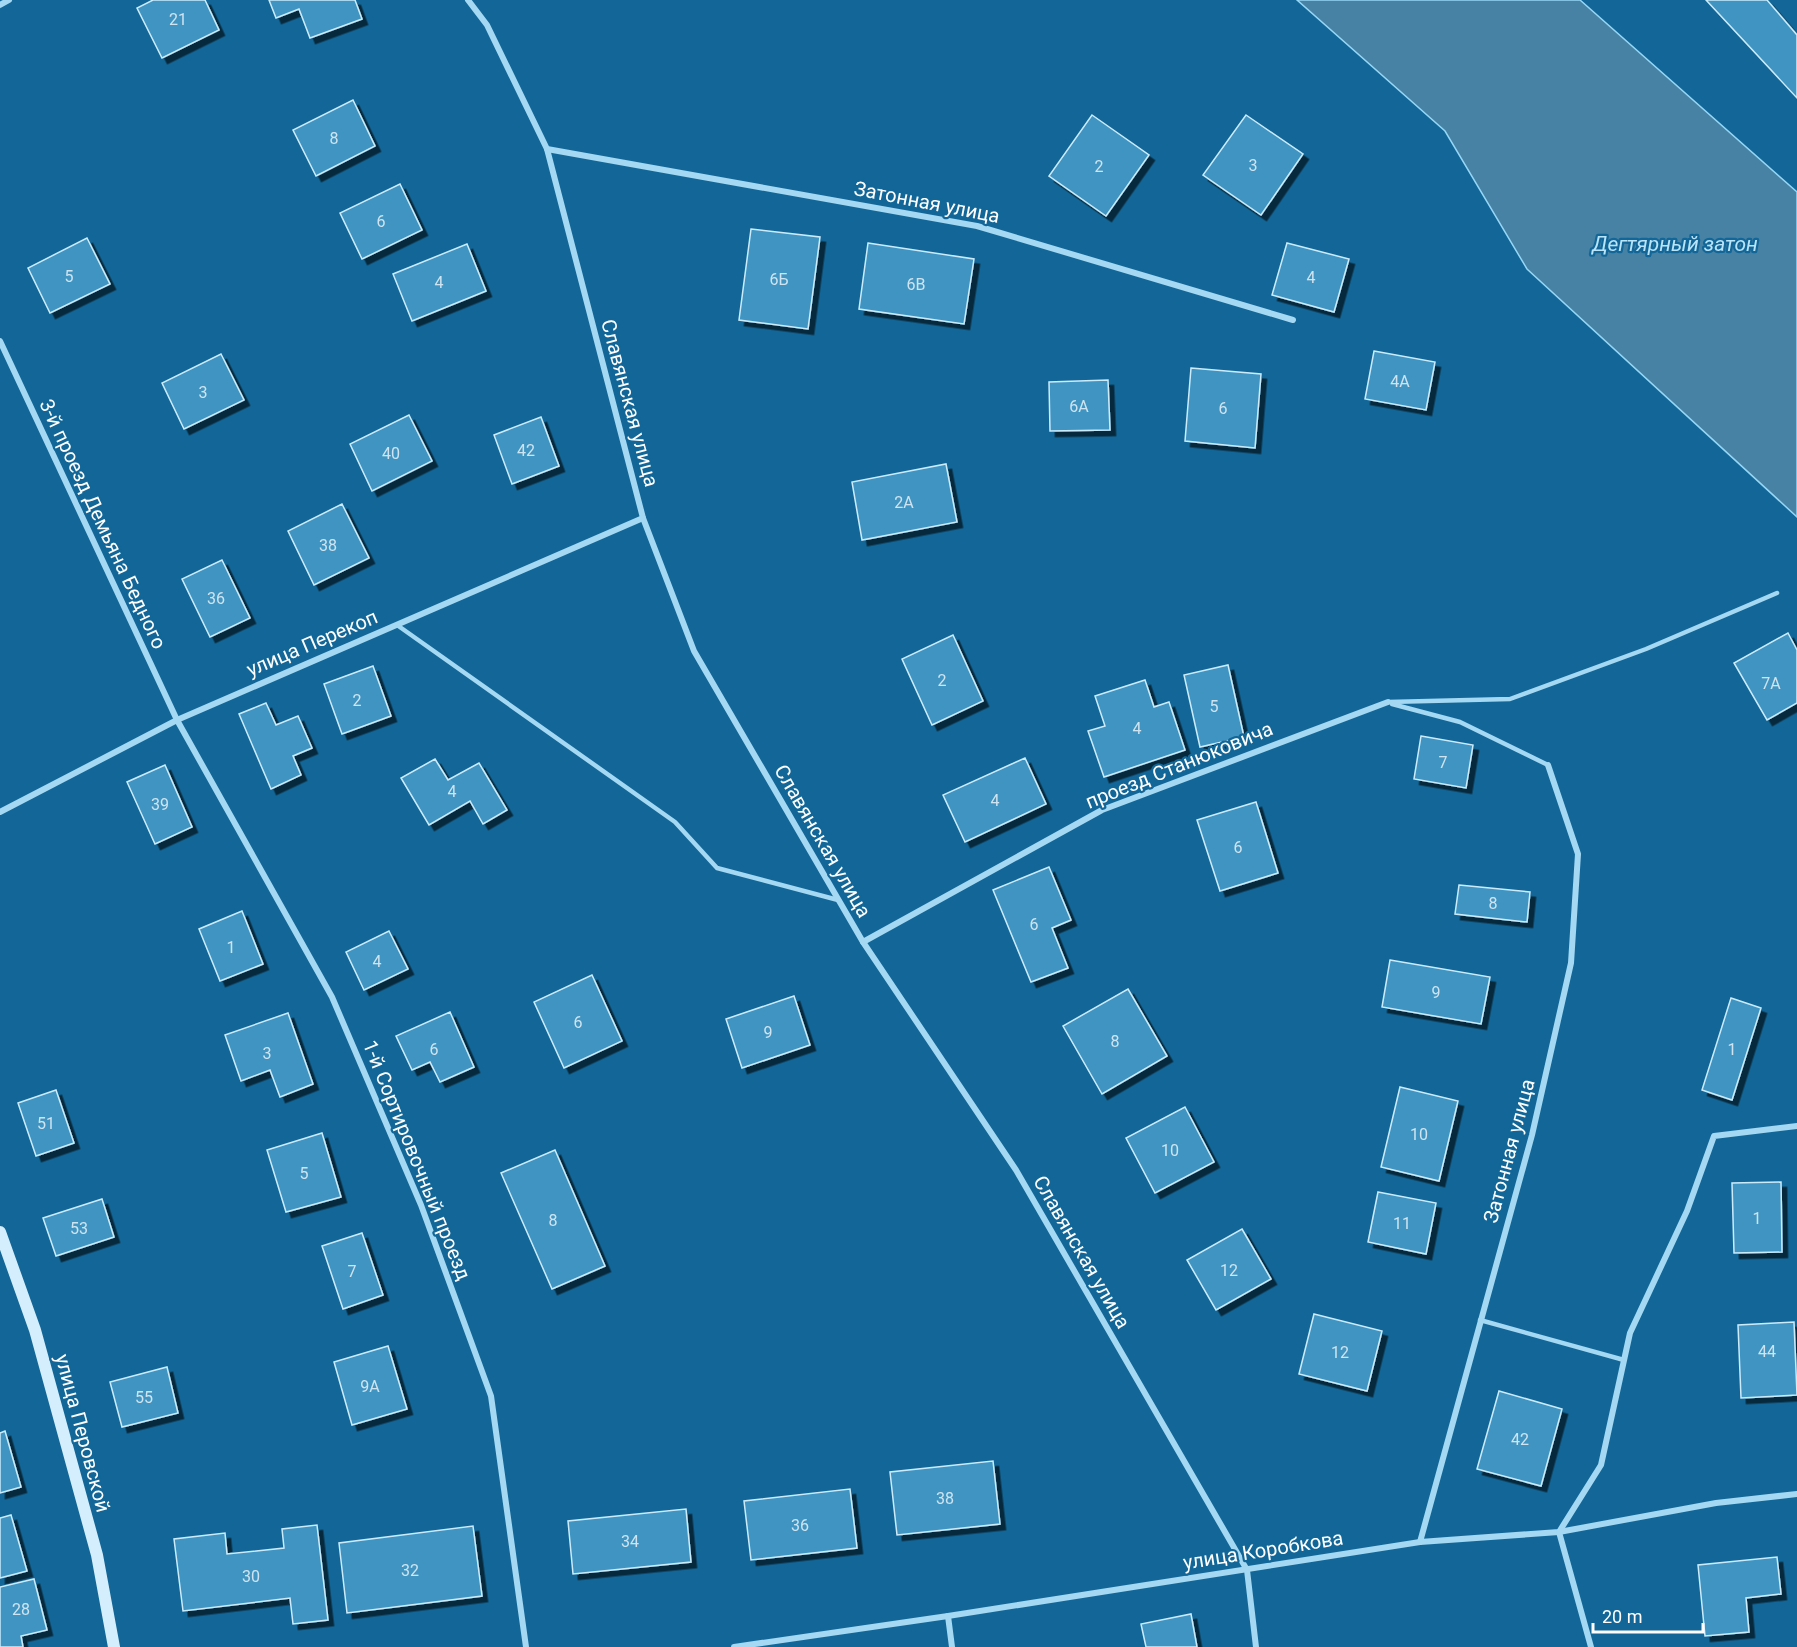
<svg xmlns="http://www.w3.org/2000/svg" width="1797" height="1647" font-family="Roboto,sans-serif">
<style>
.water{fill:#4782a4;stroke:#96d6f6;stroke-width:1.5}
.building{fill:#3f94c1;stroke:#ccecfd;stroke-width:1.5;filter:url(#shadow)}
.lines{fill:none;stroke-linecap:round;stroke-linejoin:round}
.lane{stroke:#a4d8f3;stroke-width:4.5}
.street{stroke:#a4d8f3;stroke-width:6}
.secondary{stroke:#d4eefd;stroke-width:12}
.labels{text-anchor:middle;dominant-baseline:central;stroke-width:4.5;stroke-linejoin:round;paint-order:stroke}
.number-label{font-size:16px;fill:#cfe4f0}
.street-label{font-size:20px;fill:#fff;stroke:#126798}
.water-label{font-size:21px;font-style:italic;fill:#b9e4fa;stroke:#126798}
</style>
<defs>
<filter id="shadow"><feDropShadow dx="5.5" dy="5.5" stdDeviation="0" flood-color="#0009"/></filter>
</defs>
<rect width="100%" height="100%" fill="#126798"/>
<polygon class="water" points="1297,0 1580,0 1797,192 1797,517 1527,269 1445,131"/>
<g class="building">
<polygon points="153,0 205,0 219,30 162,58 137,8"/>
<polygon points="269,0 355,0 362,19 310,38 299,9 276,18"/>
<polygon points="1706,0 1767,0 1797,35 1797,98"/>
<polygon points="353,100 375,146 316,176 293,130"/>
<polygon points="1092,115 1149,155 1106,216 1049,176"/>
<polygon points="1246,115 1303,154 1261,215 1203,175"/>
<polygon points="400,184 422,230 362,259 340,213"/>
<polygon points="751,229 820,237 808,329 739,320"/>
<polygon points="87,238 110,284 50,313 28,268"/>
<polygon points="868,243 974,259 964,324 859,309"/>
<polygon points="1287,243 1349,259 1334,312 1272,295"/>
<polygon points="467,244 486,291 412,321 393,274"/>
<polygon points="1374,351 1435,362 1426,410 1365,399"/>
<polygon points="221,354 244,400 184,429 162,383"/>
<polygon points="1191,368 1261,374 1255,448 1185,441"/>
<polygon points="1108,380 1110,430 1050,431 1049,382"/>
<polygon points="409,415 432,461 372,491 350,444"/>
<polygon points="541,417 559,466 512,484 494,435"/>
<polygon points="946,464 957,522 862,540 852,482"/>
<polygon points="342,504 369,558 314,585 288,531"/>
<polygon points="222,560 250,618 210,637 182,579"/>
<polygon points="1788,633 1797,650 1797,703 1767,720 1734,663"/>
<polygon points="953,635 983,701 932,725 902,659"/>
<polygon points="1228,665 1244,737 1200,747 1184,675"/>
<polygon points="373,666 391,716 342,734 324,684"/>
<polygon points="1145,680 1154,707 1169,702 1185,750 1104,777 1088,731 1105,726 1095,696"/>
<polygon points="266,703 276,725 298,716 312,748 293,756 301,775 271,789 239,714"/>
<polygon points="1421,736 1473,745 1466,788 1414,779"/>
<polygon points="1025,758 1046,804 965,842 943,795"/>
<polygon points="435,759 448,780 479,763 507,810 483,824 470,801 429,825 401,778"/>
<polygon points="165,765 192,827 155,844 127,782"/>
<polygon points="1256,802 1278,873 1220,891 1197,820"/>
<polygon points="1049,867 1071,920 1052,928 1068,968 1031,982 993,890"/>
<polygon points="1459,885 1530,892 1527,922 1455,914"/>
<polygon points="242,911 263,964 220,981 199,929"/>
<polygon points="389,931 408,969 364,990 346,952"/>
<polygon points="1390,960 1490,977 1481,1024 1382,1007"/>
<polygon points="592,975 622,1041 564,1068 534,1002"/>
<polygon points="1128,989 1167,1056 1102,1094 1063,1026"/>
<polygon points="794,996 810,1045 742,1068 726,1019"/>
<polygon points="1731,998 1761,1008 1732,1100 1702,1090"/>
<polygon points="450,1012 474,1067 440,1082 430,1062 412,1070 396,1036"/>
<polygon points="288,1013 313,1084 280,1097 270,1070 241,1081 225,1035"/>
<polygon points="1400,1087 1458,1101 1439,1181 1381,1167"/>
<polygon points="56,1090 74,1143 36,1156 18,1103"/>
<polygon points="1185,1107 1214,1162 1155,1193 1126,1138"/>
<polygon points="322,1133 341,1197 286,1212 267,1150"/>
<polygon points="555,1150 605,1266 552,1289 501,1173"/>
<polygon points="1781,1182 1782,1252 1734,1253 1732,1183"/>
<polygon points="1378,1192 1436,1203 1426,1254 1368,1242"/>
<polygon points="102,1199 114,1237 56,1256 43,1218"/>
<polygon points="1242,1229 1271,1279 1216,1310 1187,1260"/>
<polygon points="362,1233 383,1295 343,1309 322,1246"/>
<polygon points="1314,1314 1382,1331 1367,1391 1299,1374"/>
<polygon points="1794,1322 1797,1395 1741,1398 1738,1325"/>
<polygon points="388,1346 407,1409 352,1425 334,1362"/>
<polygon points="167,1367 178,1413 122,1427 110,1382"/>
<polygon points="1499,1391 1562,1409 1541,1486 1477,1469"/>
<polygon points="5,1431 21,1487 0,1493 0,1433"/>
<polygon points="993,1461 1000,1524 897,1535 890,1472"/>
<polygon points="850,1489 857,1548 751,1560 744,1501"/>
<polygon points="686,1509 691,1562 573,1574 568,1521"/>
<polygon points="11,1515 27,1571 0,1578 0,1518"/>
<polygon points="317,1525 328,1620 293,1624 290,1598 183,1611 174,1539 225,1533 227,1554 284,1548 282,1529"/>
<polygon points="473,1526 482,1596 347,1613 339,1543"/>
<polygon points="1777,1557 1781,1594 1746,1598 1749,1632 1705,1636 1698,1565"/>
<polygon points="34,1579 47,1630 21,1636 23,1647 0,1647 0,1587"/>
<polygon points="1191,1614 1197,1647 1146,1647 1141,1624"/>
</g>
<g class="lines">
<g class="lane">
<polyline points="397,625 675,822 717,868 838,900"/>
<polyline points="1388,702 1510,699 1646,649 1777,593"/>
<polyline points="1392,704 1460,722 1548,765"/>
<polyline points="1480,1320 1624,1360"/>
</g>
<g class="street">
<polyline points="468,0 487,25 547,149 643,518 694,651 863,942 1016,1170 1247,1570 1256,1647"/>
<polyline points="0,5 9,0"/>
<polyline points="547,149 977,226 1293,320"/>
<polyline points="0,341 177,720 332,997 421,1205 491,1396 526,1647"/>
<polyline points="0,812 177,720 643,518"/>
<polyline points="863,942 1102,810 1388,702"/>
<polyline points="1420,1542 1532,1135 1571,963 1578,854 1548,765"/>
<polyline points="948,1616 952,1647"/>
<polyline points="734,1647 948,1616 1420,1542 1559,1532 1716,1503 1797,1494"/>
<polyline points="1591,1647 1559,1532 1601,1465 1630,1333 1687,1211 1714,1136 1797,1126"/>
</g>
<polyline class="secondary" points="0,1232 35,1330 97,1555 114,1647"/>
</g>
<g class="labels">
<g class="number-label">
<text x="178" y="19">21</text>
<text x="334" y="138">8</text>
<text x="1253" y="165">3</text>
<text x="1099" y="166">2</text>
<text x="381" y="221">6</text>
<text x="69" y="276">5</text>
<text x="1311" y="277">4</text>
<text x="779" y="279">6Б</text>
<text x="439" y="282">4</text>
<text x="916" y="284">6В</text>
<text x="1400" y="381">4А</text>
<text x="203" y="392">3</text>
<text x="1079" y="406">6А</text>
<text x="1223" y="408">6</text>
<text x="526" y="450">42</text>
<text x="391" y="453">40</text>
<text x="904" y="502">2А</text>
<text x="328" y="545">38</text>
<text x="216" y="598">36</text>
<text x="942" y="680">2</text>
<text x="1771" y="683">7А</text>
<text x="357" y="700">2</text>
<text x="1214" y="706">5</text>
<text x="1137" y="728">4</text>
<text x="1443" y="762">7</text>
<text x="452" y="791">4</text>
<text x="995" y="800">4</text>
<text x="160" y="804">39</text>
<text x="1238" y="847">6</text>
<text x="1493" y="903">8</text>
<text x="1034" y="924">6</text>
<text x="231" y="947">1</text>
<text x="377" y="961">4</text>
<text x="1436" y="992">9</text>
<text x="578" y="1022">6</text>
<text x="768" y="1032">9</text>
<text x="1115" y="1041">8</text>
<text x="434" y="1049">6</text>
<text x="1732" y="1049">1</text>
<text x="267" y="1053">3</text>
<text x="46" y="1123">51</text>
<text x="1419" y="1134">10</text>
<text x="1170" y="1150">10</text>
<text x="304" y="1173">5</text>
<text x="1757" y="1218">1</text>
<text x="553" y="1220">8</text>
<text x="1402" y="1223">11</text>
<text x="79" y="1228">53</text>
<text x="1229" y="1270">12</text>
<text x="352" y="1271">7</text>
<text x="1767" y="1351">44</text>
<text x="1340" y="1352">12</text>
<text x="370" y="1386">9А</text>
<text x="144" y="1397">55</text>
<text x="1520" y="1439">42</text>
<text x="945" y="1498">38</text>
<text x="800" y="1525">36</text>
<text x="630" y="1541">34</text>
<text x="410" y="1570">32</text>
<text x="251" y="1576">30</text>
<text x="21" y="1609">28</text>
</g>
<g class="street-label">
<text transform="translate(927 202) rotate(11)">Затонная улица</text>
<text transform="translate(630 403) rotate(75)">Славянская улица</text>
<text transform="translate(103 524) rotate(65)">3-й проезд Демьяна Бедного</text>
<text transform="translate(312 643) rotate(-23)">улица Перекоп</text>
<text transform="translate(1179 765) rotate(-22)">проезд Станюковича</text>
<text transform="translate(823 841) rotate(60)">Славянская улица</text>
<text transform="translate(1509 1151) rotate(-75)">Затонная улица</text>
<text transform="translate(417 1160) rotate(68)">1-й Сортировочный проезд</text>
<text transform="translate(1082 1252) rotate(60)">Славянская улица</text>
<text transform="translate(83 1433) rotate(75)">улица Перовской</text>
<text transform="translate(1263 1550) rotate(-9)">улица Коробкова</text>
</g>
<g class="water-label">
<text x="1675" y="244">Дегтярный затон</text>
</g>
</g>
<path d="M1593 1623v9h110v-9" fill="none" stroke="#ffffff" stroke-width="3"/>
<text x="1602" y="1623" font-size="18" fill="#ffffff" stroke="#126798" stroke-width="4.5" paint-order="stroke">20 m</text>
</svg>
